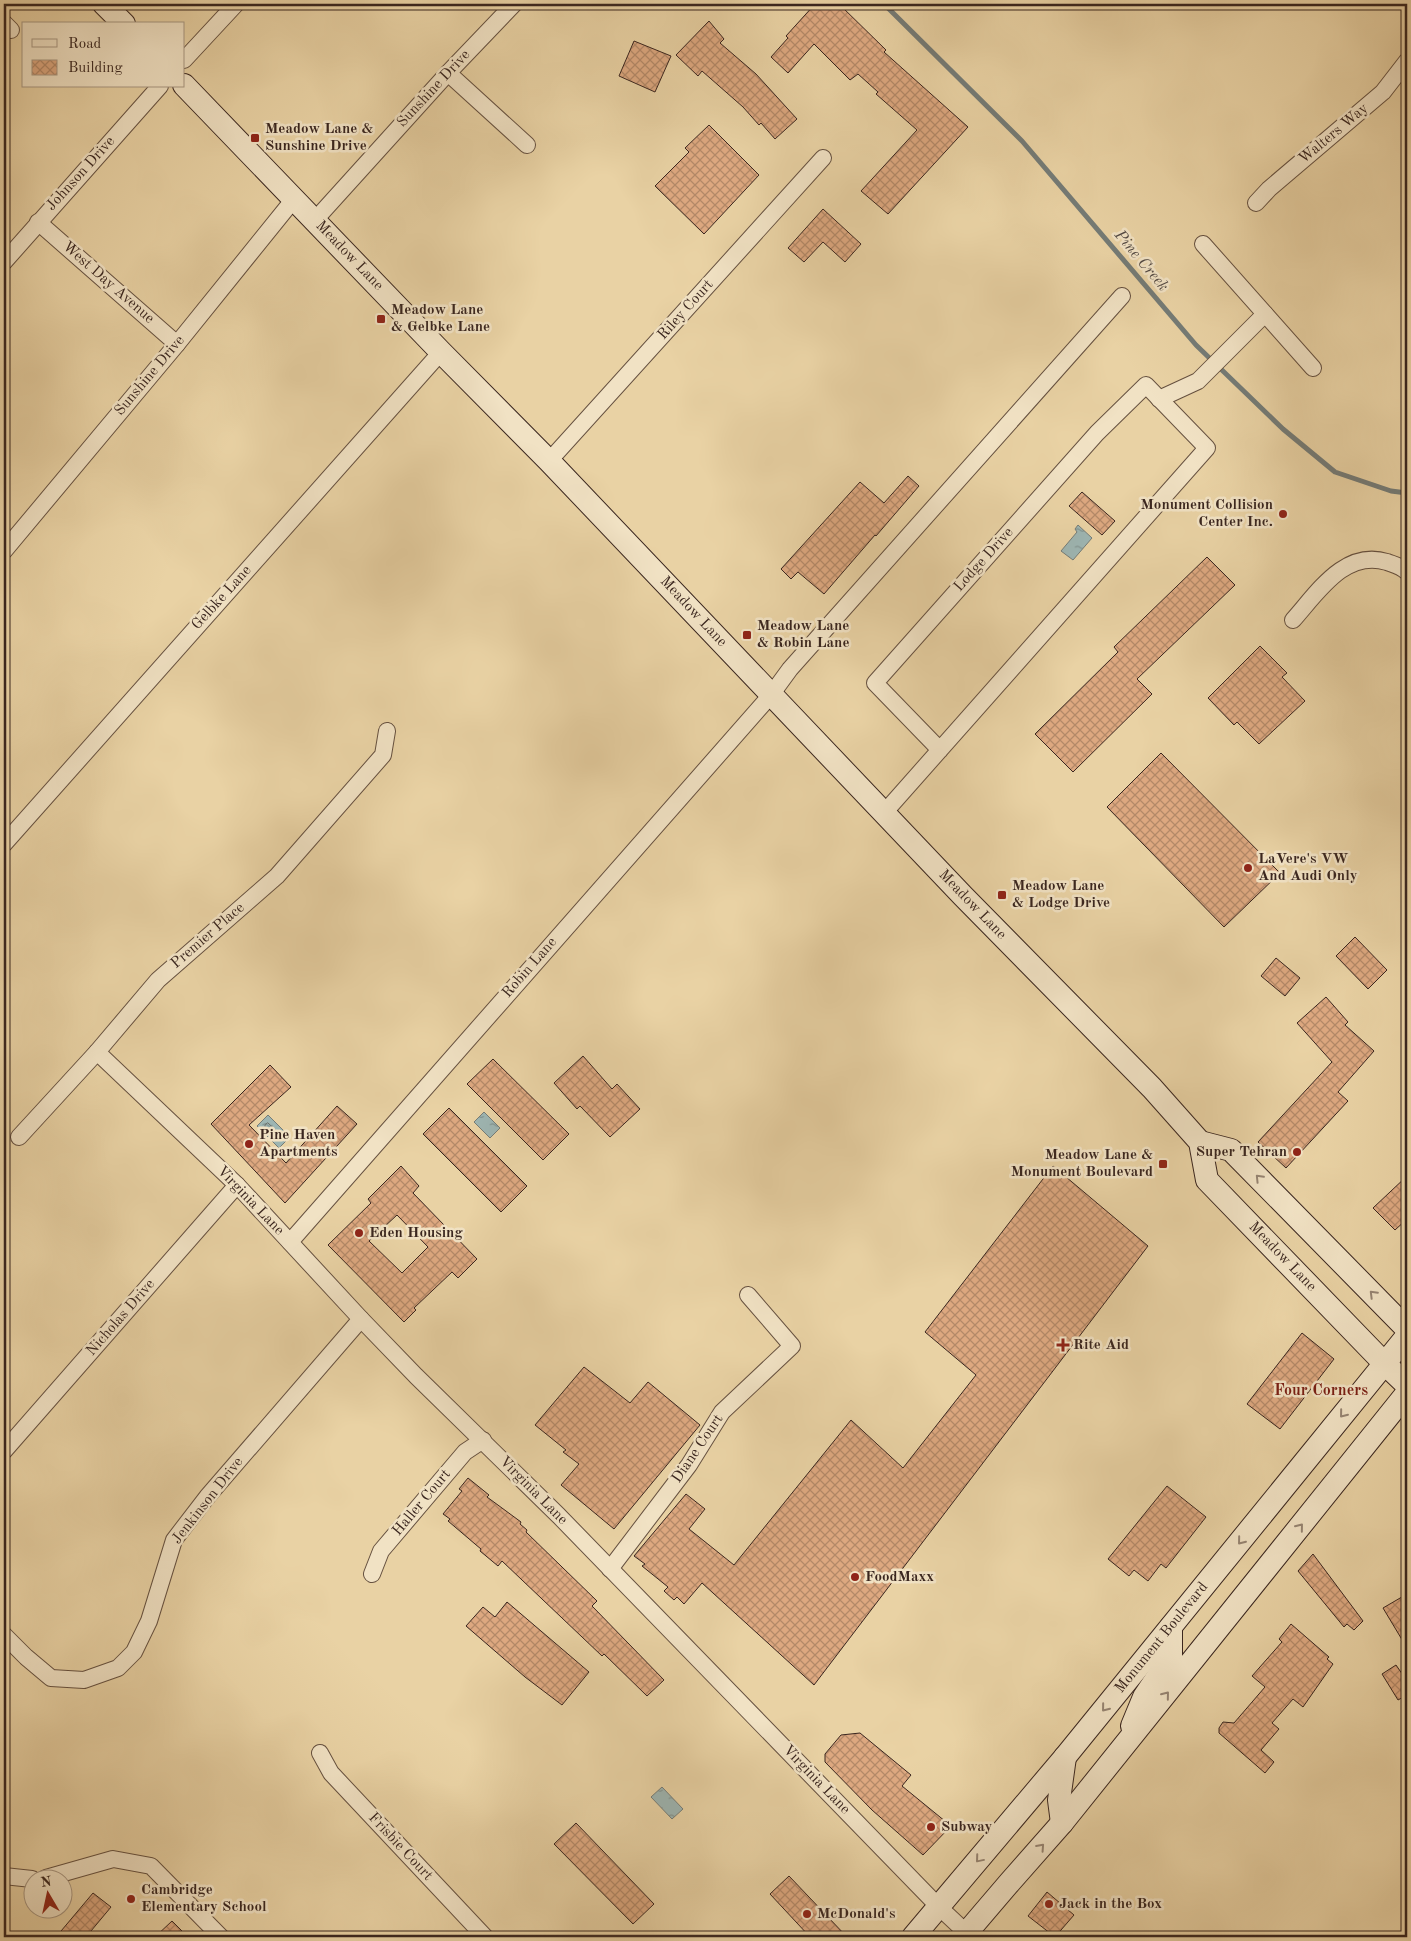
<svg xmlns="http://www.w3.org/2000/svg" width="1411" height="1941" font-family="'Old Standard TT',serif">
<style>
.water{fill:url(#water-ripples);stroke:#757c77}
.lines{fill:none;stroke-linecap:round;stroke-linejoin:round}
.shore{stroke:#6c6e68;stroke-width:1}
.stream{stroke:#757c77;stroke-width:5}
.building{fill:url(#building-cross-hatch);stroke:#3a261f;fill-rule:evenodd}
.street-casing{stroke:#665140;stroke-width:18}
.secondary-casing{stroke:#3a261f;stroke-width:24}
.street{stroke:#f1e2c4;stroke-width:16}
.secondary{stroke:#f1e2c4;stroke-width:22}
.oneway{stroke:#968472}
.poi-dot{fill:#8f2418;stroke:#f1e2c4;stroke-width:2}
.labels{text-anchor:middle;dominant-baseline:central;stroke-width:5;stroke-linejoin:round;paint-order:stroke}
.street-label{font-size:15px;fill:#3a261f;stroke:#f1e2c4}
.poi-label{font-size:15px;font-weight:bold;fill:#3a261f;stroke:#f1e2c4;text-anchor:start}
.water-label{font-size:16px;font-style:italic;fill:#534a44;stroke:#f1e2c4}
.neighbourhood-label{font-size:16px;font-weight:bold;fill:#7a1f14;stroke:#f1e2c4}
</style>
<defs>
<pattern id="water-ripples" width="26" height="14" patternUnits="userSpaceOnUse" patternTransform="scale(1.25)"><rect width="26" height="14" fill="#9db5b2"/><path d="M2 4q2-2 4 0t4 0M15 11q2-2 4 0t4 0" fill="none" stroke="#819390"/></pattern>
<pattern id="building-cross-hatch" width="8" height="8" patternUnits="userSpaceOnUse" patternTransform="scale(1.25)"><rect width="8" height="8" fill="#dda880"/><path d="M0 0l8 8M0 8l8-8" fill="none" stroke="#b48968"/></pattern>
</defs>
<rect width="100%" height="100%" fill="#e9d2a4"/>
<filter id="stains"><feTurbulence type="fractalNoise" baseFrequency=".004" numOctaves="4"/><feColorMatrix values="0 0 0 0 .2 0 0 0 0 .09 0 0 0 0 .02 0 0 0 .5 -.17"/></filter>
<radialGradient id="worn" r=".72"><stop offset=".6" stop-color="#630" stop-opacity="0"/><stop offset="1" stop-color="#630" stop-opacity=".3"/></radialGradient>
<g class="water">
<polygon points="1078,525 1092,538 1073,560 1061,551 1077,532 1075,529"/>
<polygon points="484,1112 500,1128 490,1138 474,1122"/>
<polygon points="268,1115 290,1137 279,1148 257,1126"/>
<polygon points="662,1787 683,1809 672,1819 651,1797"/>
</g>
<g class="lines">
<polygon class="shore" points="268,1123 282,1136 280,1140 277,1140 265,1128 265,1125"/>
<polyline class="stream" points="884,4 1022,141 1196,345 1283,429 1335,472 1391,491 1407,493"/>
</g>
<g class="building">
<polygon points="815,4 839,4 886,50 884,52 968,127 888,214 861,191 917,130 876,94 878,92 858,74 850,80 814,44 788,73 771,57 788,38 786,36"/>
<polygon points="709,21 724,39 720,43 756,74 797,119 775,139 761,123 759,125 743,107 702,71 698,76 676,55"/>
<polygon points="634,41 671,56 655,92 619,76"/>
<polygon points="709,125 759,175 704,234 655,186 689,152 685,148"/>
<polygon points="823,209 861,244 845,262 823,242 804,262 788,248"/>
<polygon points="908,476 919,486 876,536 875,535 824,594 798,572 791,579 781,569 860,482 884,503"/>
<polygon points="1082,492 1115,521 1102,535 1069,506"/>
<polygon points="1207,557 1235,585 1137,679 1152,694 1073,772 1035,734 1118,652 1114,647"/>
<polygon points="1260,646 1287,673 1282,677 1305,701 1259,744 1237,722 1234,725 1208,698"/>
<polygon points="1161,753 1280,873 1224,927 1107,807"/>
<polygon points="1355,937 1387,970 1368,989 1336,956"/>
<polygon points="1276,958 1300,978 1285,996 1261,976"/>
<polygon points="1326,997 1348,1022 1345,1025 1374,1051 1338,1092 1348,1101 1286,1168 1258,1142 1332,1062 1297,1023"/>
<polygon points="583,1056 612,1089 617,1084 640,1109 610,1137 580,1106 577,1109 554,1083"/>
<polygon points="493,1059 569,1134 543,1160 467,1084"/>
<polygon points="270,1065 291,1087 249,1125 286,1163 337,1106 357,1124 285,1203 211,1124"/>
<polygon points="449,1108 527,1186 501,1212 423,1134"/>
<path d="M401 1166 419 1186 413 1193 477 1259 458 1278 452 1272 414 1308 416 1310 404 1322 328 1245 371 1203 368 1199ZM397 1215 428 1247 402 1273 369 1241Z"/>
<polygon points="1053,1166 1148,1246 814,1685 702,1583 684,1604 677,1597 674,1600 664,1591 668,1587 642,1566 645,1564 634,1556 686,1494 705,1509 689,1529 734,1565 851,1420 903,1468 976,1375 925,1332"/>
<polygon points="1407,1176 1407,1219 1395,1230 1373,1208"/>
<polygon points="1302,1333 1334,1359 1280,1429 1247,1404"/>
<polygon points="584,1367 630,1403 648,1382 700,1425 614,1529 561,1485 579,1464 563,1452 566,1450 535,1425"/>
<polygon points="468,1478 489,1495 487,1497 521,1522 520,1524 527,1530 526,1532 597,1601 592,1606 664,1680 647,1696 604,1654 602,1656 502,1561 498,1566 480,1551 481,1549 475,1544 448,1521 450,1519 443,1514 462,1491 459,1489"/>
<polygon points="1167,1486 1206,1517 1166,1568 1161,1564 1148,1581 1134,1570 1129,1576 1108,1559"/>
<polygon points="1313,1554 1363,1621 1354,1630 1347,1624 1344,1627 1298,1571"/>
<polygon points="1407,1594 1407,1648 1383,1608"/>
<polygon points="507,1602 589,1672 562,1705 525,1677 466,1626 483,1607 495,1617"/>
<polygon points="1291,1624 1329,1657 1327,1659 1333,1664 1303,1707 1293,1699 1272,1723 1279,1729 1261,1750 1274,1762 1265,1773 1219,1733 1219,1728 1223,1722 1234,1723 1265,1687 1252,1676 1282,1642 1279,1639"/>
<polygon points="1396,1665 1407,1681 1407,1695 1398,1700 1382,1674"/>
<polygon points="860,1733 911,1775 902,1786 951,1826 923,1855 872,1810 825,1762 825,1754 841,1735"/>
<polygon points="576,1823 654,1904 633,1924 554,1844"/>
<polygon points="789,1876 847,1937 810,1937 770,1894"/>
<polygon points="1047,1892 1074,1915 1055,1937 1028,1916"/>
<polygon points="93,1893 111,1907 86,1937 56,1937"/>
<polygon points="172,1921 188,1937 155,1937"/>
</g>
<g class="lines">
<defs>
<g id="street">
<polyline points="4,23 11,30"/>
<polyline points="184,60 236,4"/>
<polyline points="448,73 527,145"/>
<polyline points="1256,203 1269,189 1383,92 1407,61"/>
<polyline points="315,220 448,73 514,4"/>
<polyline points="38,222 177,344"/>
<polyline points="1203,244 1313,368"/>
<polyline points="4,262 160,86"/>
<polyline points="1159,399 1198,381 1265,314"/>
<polyline points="549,461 823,158"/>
<polyline points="4,551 177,344 294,199"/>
<path d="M1293 620C1318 592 1345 549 1387 562 1395 565 1401 566 1407 572"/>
<polyline points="884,813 1207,448 1146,385 1097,433 875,683 940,750"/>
<polyline points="4,844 441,352"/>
<polyline points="97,1052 237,1185 361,1319 416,1376 559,1516 939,1907 971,1937"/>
<polyline points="19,1137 97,1052 158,980 277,876 383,755 387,731"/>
<polyline points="290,1242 771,695 790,669 1122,296"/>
<polyline points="4,1451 237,1185"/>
<polyline points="610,1569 689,1465 722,1412 792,1346 748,1295"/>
<polyline points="372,1574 381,1551 465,1452 483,1440"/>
<polyline points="4,1635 26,1657 51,1678 84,1680 118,1668 134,1652 149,1621 174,1540 207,1497 361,1319"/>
<polyline points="320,1753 331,1773 485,1937"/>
<polyline points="4,1876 32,1879"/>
<polyline points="46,1878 113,1859 151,1866 221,1937"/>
</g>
<g id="secondary">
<polyline points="104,4 124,24"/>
<polyline points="184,85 441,352 549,461 963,896 1152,1088 1200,1142 1207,1180 1384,1363 1407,1385"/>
<polyline points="1200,1142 1231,1150 1407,1329"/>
<polyline points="1132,1726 1144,1697 1171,1657 1171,1627"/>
<polyline points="1062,1823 1059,1800 1065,1757"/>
<polyline points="913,1937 1065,1757 1407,1336"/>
<polyline points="963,1937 1010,1882 1062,1823 1407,1393"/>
</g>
</defs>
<use href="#street" class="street-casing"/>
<use href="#secondary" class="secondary-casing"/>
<use href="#street" class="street"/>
<use href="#secondary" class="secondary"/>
</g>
<defs><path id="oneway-chevron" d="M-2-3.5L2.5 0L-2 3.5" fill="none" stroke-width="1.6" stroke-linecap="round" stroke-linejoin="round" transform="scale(1.25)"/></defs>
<g class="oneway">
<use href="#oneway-chevron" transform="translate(1259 1178) rotate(-134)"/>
<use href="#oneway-chevron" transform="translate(1373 1294) rotate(-135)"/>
<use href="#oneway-chevron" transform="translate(1343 1414) rotate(129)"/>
<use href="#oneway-chevron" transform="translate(1300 1527) rotate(-51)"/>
<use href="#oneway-chevron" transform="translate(1241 1541) rotate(129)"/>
<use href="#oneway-chevron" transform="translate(1166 1695) rotate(-51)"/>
<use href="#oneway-chevron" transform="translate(1105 1708) rotate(129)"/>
<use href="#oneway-chevron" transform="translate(1041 1847) rotate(-48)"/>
<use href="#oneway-chevron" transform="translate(979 1859) rotate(130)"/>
</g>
<g class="poi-dot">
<rect x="250" y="133" width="10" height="10" rx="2.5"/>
<rect x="376" y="314" width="10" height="10" rx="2.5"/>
<circle cx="1283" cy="514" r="5"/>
<rect x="742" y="630" width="10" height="10" rx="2.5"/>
<circle cx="1248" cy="868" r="5"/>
<rect x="997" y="890" width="10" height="10" rx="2.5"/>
<circle cx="249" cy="1144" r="5"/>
<circle cx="1297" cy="1152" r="5"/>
<rect x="1158" y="1159" width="10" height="10" rx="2.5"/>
<circle cx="359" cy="1233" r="5"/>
<path d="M1060.5 1337.5h5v5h5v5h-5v5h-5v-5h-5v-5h5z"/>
<circle cx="855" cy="1577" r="5"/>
<circle cx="931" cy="1827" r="5"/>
<circle cx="131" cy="1899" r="5"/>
<circle cx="1049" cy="1904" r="5"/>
<circle cx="807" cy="1914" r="5"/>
</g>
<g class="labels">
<g class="street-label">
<text transform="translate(434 89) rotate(-47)">Sunshine Drive</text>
<text transform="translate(1334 134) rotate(-40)">Walters Way</text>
<text transform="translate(81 174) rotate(-48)">Johnson Drive</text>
<text transform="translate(349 256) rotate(46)">Meadow Lane</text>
<text transform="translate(108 283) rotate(41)">West Day Avenue</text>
<text transform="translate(686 310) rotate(-48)">Riley Court</text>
<text transform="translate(150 376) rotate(-50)">Sunshine Drive</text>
<text transform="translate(984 560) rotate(-48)">Lodge Drive</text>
<text transform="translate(222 598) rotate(-48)">Gelbke Lane</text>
<text transform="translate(693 612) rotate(47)">Meadow Lane</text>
<text transform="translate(972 905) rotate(46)">Meadow Lane</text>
<text transform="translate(208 936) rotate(-41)">Premier Place</text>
<text transform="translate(530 968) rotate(-49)">Robin Lane</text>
<text transform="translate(250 1201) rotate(46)">Virginia Lane</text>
<text transform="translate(1282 1257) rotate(46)">Meadow Lane</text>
<text transform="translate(121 1318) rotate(-49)">Nicholas Drive</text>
<text transform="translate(698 1449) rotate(-56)">Diane Court</text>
<text transform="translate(533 1491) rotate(45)">Virginia Lane</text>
<text transform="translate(208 1501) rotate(-52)">Jenkinson Drive</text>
<text transform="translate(422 1503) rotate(-50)">Haller Court</text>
<text transform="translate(1162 1638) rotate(-51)">Monument Boulevard</text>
<text transform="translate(816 1780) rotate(46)">Virginia Lane</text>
<text transform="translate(400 1847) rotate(47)">Frisbie Court</text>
</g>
<g class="poi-label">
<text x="265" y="129">Meadow Lane &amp;<tspan x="265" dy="17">Sunshine Drive</tspan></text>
<text x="391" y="310">Meadow Lane<tspan x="391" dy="17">&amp; Gelbke Lane</tspan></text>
<text x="1273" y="505" text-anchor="end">Monument Collision<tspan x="1273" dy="17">Center Inc.</tspan></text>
<text x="757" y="626">Meadow Lane<tspan x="757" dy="17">&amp; Robin Lane</tspan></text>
<text x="1258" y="859">LaVere's VW<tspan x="1258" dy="17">And Audi Only</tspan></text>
<text x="1012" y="886">Meadow Lane<tspan x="1012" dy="17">&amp; Lodge Drive</tspan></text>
<text x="259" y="1135">Pine Haven<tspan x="259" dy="17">Apartments</tspan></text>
<text x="1287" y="1152" text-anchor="end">Super Tehran</text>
<text x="1153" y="1155" text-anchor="end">Meadow Lane &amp;<tspan x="1153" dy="17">Monument Boulevard</tspan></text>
<text x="369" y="1233">Eden Housing</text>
<text x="1073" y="1345">Rite Aid</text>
<text x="865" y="1577">FoodMaxx</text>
<text x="941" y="1827">Subway</text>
<text x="141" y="1890">Cambridge<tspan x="141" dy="17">Elementary School</tspan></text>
<text x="1059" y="1904">Jack in the Box</text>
<text x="817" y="1914">McDonald's</text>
</g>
<g class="water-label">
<text transform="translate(1141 261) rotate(50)">Pine Creek</text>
</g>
<g class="neighbourhood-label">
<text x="1321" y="1391">Four Corners</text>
</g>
</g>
<rect width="1411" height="1941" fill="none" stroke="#e9d2a4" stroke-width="20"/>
<rect x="5" y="5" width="1401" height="1931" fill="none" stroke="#3a261f" stroke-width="2.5"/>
<rect x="10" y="10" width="1391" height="1921" fill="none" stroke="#3a261f"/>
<rect x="22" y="22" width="162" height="65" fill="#f1e2c4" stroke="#a89782"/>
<rect x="32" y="39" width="25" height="8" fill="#f1e2c4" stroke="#a89782"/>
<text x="68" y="48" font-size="15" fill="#3a261f">Road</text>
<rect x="32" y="60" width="25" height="15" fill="url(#building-cross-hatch)" stroke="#a89782"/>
<text x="68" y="72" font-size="15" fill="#3a261f">Building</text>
<g transform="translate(48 1894) rotate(351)"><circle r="24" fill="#f1e2c4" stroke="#a89782"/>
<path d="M0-4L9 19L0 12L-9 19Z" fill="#8f2418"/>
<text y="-8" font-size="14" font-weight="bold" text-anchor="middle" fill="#3a261f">N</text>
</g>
<rect width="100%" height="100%" filter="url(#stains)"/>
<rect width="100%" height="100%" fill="url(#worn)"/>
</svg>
